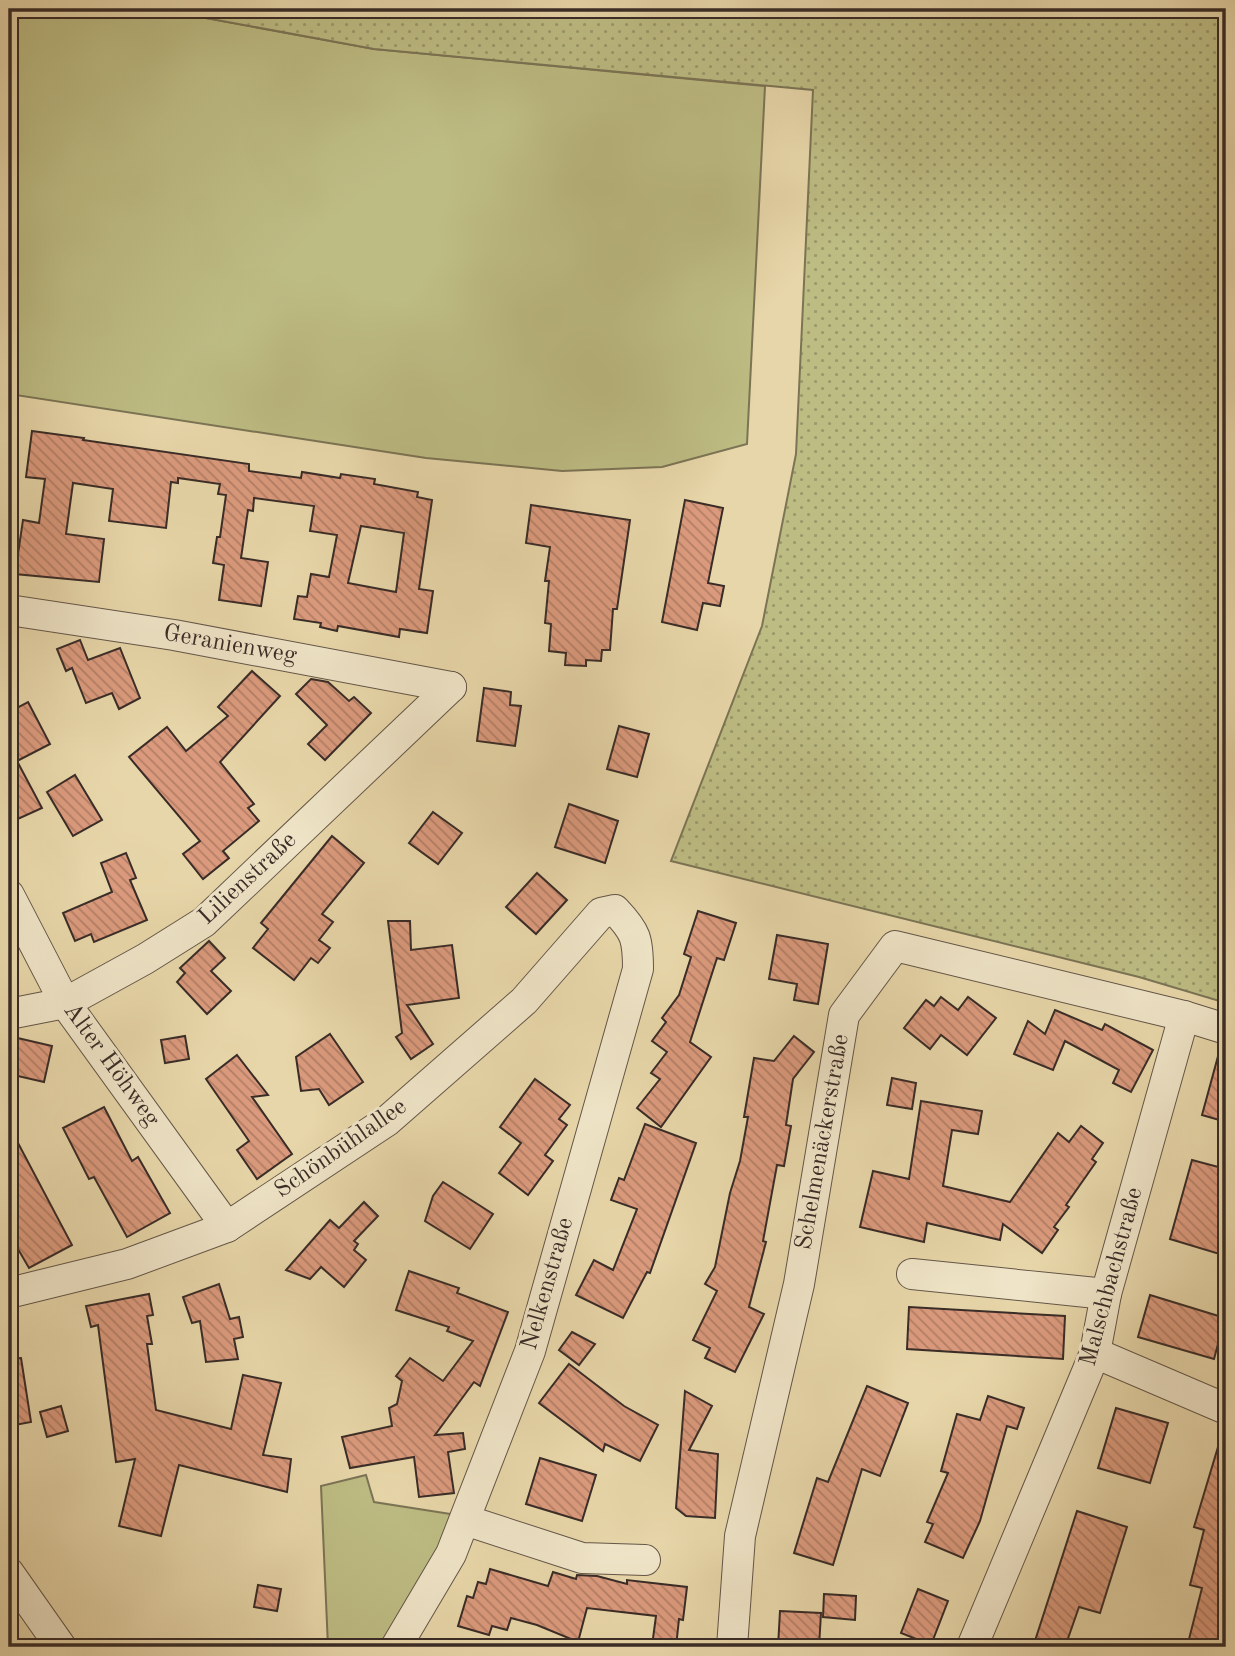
<svg xmlns="http://www.w3.org/2000/svg" width="1235" height="1656" font-family="'Old Standard TT',serif">
<style>
.green{fill:#bdbc83;stroke:#7b7455;stroke-width:2}
.garden{fill:url(#garden-dots);stroke:#7b7455;stroke-width:2}
.building{fill:url(#building-back-hatch);stroke:#392c27;stroke-width:2;fill-rule:evenodd}
.lines{fill:none;stroke-linecap:round;stroke-linejoin:round}
.minor-casing{stroke:#645648;stroke-width:32}
.minor{stroke:#efe4c7;stroke-width:30}
.labels{text-anchor:middle;dominant-baseline:central;stroke-width:6;stroke-linejoin:round;paint-order:stroke}
.street-label{font-size:24px;fill:#392c27;stroke:#efe4c7}
</style>
<defs>
<pattern id="garden-dots" width="8" height="8" patternUnits="userSpaceOnUse" patternTransform="scale(1.75)"><rect width="8" height="8" fill="#bdbc83"/><path d="M2 2h.1M6 6h.1" fill="none" stroke="#9b996b" stroke-width="1.8" stroke-linecap="round"/></pattern>
<pattern id="building-back-hatch" width="6" height="6" patternUnits="userSpaceOnUse" patternTransform="scale(1.75)"><rect width="6" height="6" fill="#db9a7d"/><path d="M-1 5l2 2M0 0l6 6M5-1l2 2" fill="none" stroke="#b37e66"/></pattern>
</defs>
<rect width="100%" height="100%" fill="#e7d6a9"/>
<filter id="stains"><feTurbulence type="fractalNoise" baseFrequency=".00286" numOctaves="4"/><feColorMatrix values="0 0 0 0 .2 0 0 0 0 .09 0 0 0 0 .02 0 0 0 .5 -.17"/></filter>
<radialGradient id="worn" r=".72"><stop offset=".6" stop-color="#630" stop-opacity="0"/><stop offset="1" stop-color="#630" stop-opacity=".3"/></radialGradient>
<g class="green">
<polygon points="9,9 157,9 374,49 765,86 747,444 662,467 562,471 426,458 9,394"/>
<polygon points="366,1475 374,1502 457,1515 383,1647 328,1647 321,1486"/>
</g>
<polygon class="garden" points="157,9 1226,9 1226,1003 1139,977 671,861 762,626 796,454 813,90 374,49"/>
<g class="building">
<path d="M32 431 84 438 83 440 249 464V471L301 478 302 472 340 478 341 474 375 479 374 484 418 492 417 497 432 500 419 589 433 591 427 633 400 629 399 637 338 626 337 631 320 627 321 623 294 619 298 596 307 597 311 574 329 577 337 535 310 531 314 506 254 498 253 511 248 510 241 558 268 562 261 606 219 600 224 565 213 563 217 537H220L226 495 218 494 220 484 178 478V483L171 482 166 528 109 521 113 489 73 483 66 534 104 539 99 582 15 574 23 520 39 523 45 479 26 477ZM361 526 404 533 396 592 348 583Z"/>
<polygon points="685,500 723,508 708,583 724,586 720,606 703,603 697,630 662,622"/>
<polygon points="531,505 630,520 617,609 613,609 610,650 602,650 601,661 586,660 586,666 565,665 566,653 549,651 551,624 545,623 549,581 545,581 550,547 526,543"/>
<polygon points="80,640 88,660 120,648 140,698 119,709 112,693 86,703 72,668 66,671 57,649"/>
<polygon points="252,671 280,696 220,762 254,804 248,808 259,821 223,851 229,858 203,879 183,854 200,841 129,757 167,727 186,751 228,716 218,707"/>
<polygon points="311,679 328,682 349,701 354,697 371,713 325,760 308,744 327,725 296,694"/>
<polygon points="484,688 511,692 510,705 521,706 515,746 477,741"/>
<polygon points="28,702 50,744 17,761 42,808 9,823 9,712"/>
<polygon points="619,726 649,734 637,777 607,769"/>
<polygon points="75,775 102,820 73,836 47,792"/>
<polygon points="569,804 618,821 605,863 555,847"/>
<polygon points="433,812 462,833 438,864 409,843"/>
<polygon points="332,836 364,863 322,914 333,922 319,940 330,948 318,963 311,958 294,980 253,948 268,929 261,923"/>
<polygon points="126,853 136,878 130,880 147,920 94,942 91,934 75,941 63,913 112,892 101,863"/>
<polygon points="537,873 567,900 536,934 506,907"/>
<polygon points="698,911 736,923 724,960 717,958 690,1042 711,1057 661,1127 637,1108 660,1079 651,1073 667,1052 652,1041 666,1022 662,1018 679,995 691,957 684,954"/>
<polygon points="388,921 410,921 411,950 452,945 459,998 407,1005 433,1044 411,1059 396,1037 402,1033"/>
<polygon points="777,935 828,944 818,1004 794,1000 797,984 769,979"/>
<polygon points="209,941 225,958 211,971 231,991 207,1014 177,982 185,973 180,968"/>
<polygon points="941,997 958,1010 968,997 996,1018 967,1055 941,1035 930,1049 904,1028 926,1000 934,1006"/>
<polygon points="1055,1010 1102,1030 1105,1024 1153,1050 1131,1092 1113,1083 1119,1070 1065,1041 1053,1070 1014,1054 1028,1021 1045,1034"/>
<polygon points="330,1034 363,1082 329,1105 319,1089 301,1091 296,1057"/>
<polygon points="9,1036 52,1046 44,1082 9,1074"/>
<polygon points="185,1036 189,1059 165,1063 161,1040"/>
<polygon points="794,1036 814,1052 793,1079 786,1125 791,1126 784,1166 777,1165 763,1241 766,1242 749,1307 764,1314 735,1372 705,1358 710,1348 693,1340 717,1291 705,1284 715,1267 730,1193 740,1161 748,1117 744,1117 754,1058 774,1061"/>
<polygon points="1220,1049 1226,1050 1226,1122 1202,1115"/>
<polygon points="237,1055 268,1095 252,1097 292,1154 257,1179 237,1150 249,1141 206,1079"/>
<polygon points="892,1078 916,1083 912,1109 887,1105"/>
<polygon points="535,1079 570,1105 559,1119 567,1125 545,1155 553,1161 528,1195 499,1173 521,1143 500,1127"/>
<polygon points="921,1101 982,1111 978,1134 952,1130 943,1186 1010,1202 1058,1133 1069,1142 1081,1126 1103,1143 1092,1159 1096,1162 1066,1205 1069,1207 1054,1227 1058,1230 1042,1253 1003,1224 1000,1240 927,1223 924,1242 860,1227 873,1171 909,1179"/>
<polygon points="104,1107 132,1161 138,1157 170,1213 127,1237 94,1177 89,1179 63,1128"/>
<polygon points="645,1124 696,1143 650,1273 647,1272 623,1318 576,1295 594,1260 613,1270 637,1209 611,1200 619,1178 624,1180"/>
<polygon points="9,1126 72,1245 29,1268 18,1249 16,1250 9,1238"/>
<polygon points="1192,1160 1226,1169 1226,1188 1220,1211 1226,1213 1226,1256 1170,1239"/>
<polygon points="443,1182 493,1214 470,1249 425,1221 433,1196"/>
<polygon points="364,1202 378,1216 354,1241 358,1244 354,1250 366,1260 344,1287 321,1267 310,1279 286,1270 330,1220 339,1228"/>
<polygon points="409,1271 459,1288 457,1293 508,1312 480,1386 474,1382 435,1435 463,1433 465,1449 448,1452 454,1493 419,1497 414,1457 350,1468 342,1437 392,1426 389,1408 397,1404 402,1381 396,1376 410,1358 443,1381 473,1341 447,1331 449,1327 396,1310"/>
<polygon points="219,1284 230,1319 239,1317 243,1337 234,1339 238,1359 206,1362 200,1321 192,1323 183,1297"/>
<polygon points="149,1294 153,1315 147,1316 152,1344 147,1344 156,1410 231,1429 243,1375 281,1383 263,1455 291,1459 287,1492 179,1465 161,1536 119,1526 135,1459 116,1462 98,1325 91,1327 86,1306"/>
<polygon points="1150,1295 1225,1318 1214,1359 1138,1337"/>
<polygon points="909,1307 1065,1316 1063,1359 907,1349"/>
<polygon points="572,1332 595,1344 579,1365 559,1350"/>
<polygon points="21,1358 31,1422 9,1426 9,1359"/>
<polygon points="569,1364 624,1406 658,1425 640,1461 605,1444 603,1451 539,1403"/>
<polygon points="867,1386 908,1403 880,1476 862,1469 833,1565 794,1553 817,1478 828,1482"/>
<polygon points="685,1391 712,1406 689,1450 718,1454 715,1518 686,1516 676,1508"/>
<polygon points="988,1396 1024,1408 1017,1429 1007,1426 980,1521 963,1558 925,1542 933,1524 927,1522 948,1473 941,1471 957,1414 980,1420"/>
<polygon points="61,1406 68,1431 47,1437 40,1412"/>
<polygon points="1116,1408 1168,1423 1150,1483 1098,1468"/>
<polygon points="1221,1437 1226,1437 1226,1647 1187,1647 1202,1588 1190,1585 1204,1530 1194,1527"/>
<polygon points="540,1458 596,1475 582,1521 526,1504"/>
<polygon points="1077,1511 1127,1527 1100,1613 1079,1607 1065,1647 1033,1647"/>
<polygon points="490,1569 548,1586 553,1572 576,1579 577,1575 597,1576 627,1584 627,1580 687,1587 683,1620 679,1619 676,1647 652,1646 656,1616 587,1608 578,1642 537,1625 511,1618 507,1630 492,1626 489,1635 458,1626 467,1596 473,1598 478,1582 486,1584"/>
<polygon points="258,1585 281,1589 277,1611 254,1607"/>
<polygon points="918,1589 948,1601 931,1645 901,1633"/>
<polygon points="824,1594 856,1596 855,1620 823,1617"/>
<polygon points="780,1611 821,1613 819,1647 778,1647"/>
</g>
<g class="lines">
<defs>
<g id="minor">
<polyline points="9,610 174,635 451,687"/>
<polyline points="9,895 65,1003 227,1227"/>
<polyline points="9,1014 65,1003 145,959 204,922 451,687"/>
<polyline points="912,1274 1106,1294"/>
<path d="M9 1293 127 1264 227 1227 387 1121 524 1001 601 913 615 910C636 932 638 939 638 969L530 1351 451 1554 396 1647"/>
<polyline points="1095,1353 1226,1409"/>
<polyline points="465,1520 582,1558 645,1560"/>
<polyline points="9,1573 61,1647"/>
<polyline points="732,1647 740,1536 799,1284 844,1015 895,946 1184,1016 1226,1029"/>
<polyline points="972,1647 1095,1353 1106,1294 1184,1016"/>
</g>
</defs>
<use href="#minor" class="minor-casing"/>
<use href="#minor" class="minor"/>
</g>
<g class="labels">
<g class="street-label">
<text transform="translate(230 645) rotate(10)">Geranienweg</text>
<text transform="translate(248 879) rotate(-43)">Lilienstraße</text>
<text transform="translate(111 1065) rotate(54)">Alter Höhweg</text>
<text transform="translate(823 1142) rotate(-80)">Schelmenäckerstraße</text>
<text transform="translate(341 1149) rotate(-35)">Schönbühlallee</text>
<text transform="translate(1112 1277) rotate(-75)">Malschbachstraße</text>
<text transform="translate(548 1284) rotate(-74)">Nelkenstraße</text>
</g>
</g>
<rect width="1235" height="1656" fill="none" stroke="#e7d6a9" stroke-width="35"/>
<rect x="10" y="10" width="1214" height="1635" fill="none" stroke="#392c27" stroke-width="3.5"/>
<rect x="18" y="18" width="1200" height="1621" fill="none" stroke="#392c27" stroke-width="2"/>
<rect width="100%" height="100%" filter="url(#stains)"/>
<rect width="100%" height="100%" fill="url(#worn)"/>
</svg>
